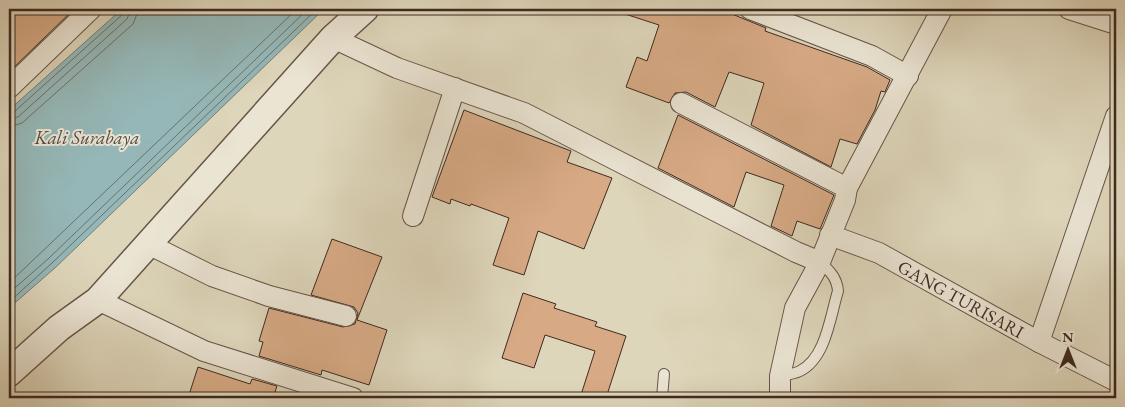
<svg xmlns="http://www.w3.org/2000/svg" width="1125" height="407" font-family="'EB Garamond',serif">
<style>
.water{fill:#95b7b7;stroke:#737f7b}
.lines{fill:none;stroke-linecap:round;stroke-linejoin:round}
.shore{stroke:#6a706c;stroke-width:1}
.building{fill:#d7aa85;stroke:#3f2a21}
.service-casing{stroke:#675548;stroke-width:12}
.minor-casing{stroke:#675548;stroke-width:22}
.tertiary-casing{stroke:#675548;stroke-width:29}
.service{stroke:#eae4d3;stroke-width:10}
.minor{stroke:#eae4d3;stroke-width:20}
.tertiary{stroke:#eae4d3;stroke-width:26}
.labels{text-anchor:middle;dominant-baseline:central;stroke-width:4;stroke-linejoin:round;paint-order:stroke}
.street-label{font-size:18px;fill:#3f2a21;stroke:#eae4d3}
.water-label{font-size:19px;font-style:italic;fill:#544d46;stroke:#eae4d3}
</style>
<rect width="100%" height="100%" fill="#ded6bb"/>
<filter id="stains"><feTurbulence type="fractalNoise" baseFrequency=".004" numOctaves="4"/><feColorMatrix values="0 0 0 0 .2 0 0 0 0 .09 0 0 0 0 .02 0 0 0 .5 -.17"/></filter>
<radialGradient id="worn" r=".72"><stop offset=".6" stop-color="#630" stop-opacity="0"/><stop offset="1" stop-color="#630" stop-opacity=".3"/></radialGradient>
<polygon class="water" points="122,9 324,9 56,267 9,308 9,110"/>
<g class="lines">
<g class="shore">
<polyline points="9,113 14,112 123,14 125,9"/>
<polyline points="9,120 18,117 127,19 131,9"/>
<polyline points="9,127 22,123 133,24 139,9"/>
<polyline points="9,283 297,9"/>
<polyline points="9,293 48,259 308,9"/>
<polyline points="9,302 52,263 317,9"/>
</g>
</g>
<g class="building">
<polygon points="9,9 74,9 9,72"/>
<polygon points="622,9 720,9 766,28 765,31 867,67 890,80 885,92 881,91 875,110 857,144 840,139 831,167 751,125 764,83 729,72 715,107 686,92 675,93 669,103 626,87 637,57 647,61 659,25 622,13"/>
<polygon points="464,110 571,151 567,162 612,178 584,249 538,231 524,275 493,265 509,218 471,204 470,206 451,199 450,204 432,197"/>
<polygon points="678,115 834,195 820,229 797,221 792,236 771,226 784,185 746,172 734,207 658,168"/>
<polygon points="332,239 382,257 357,320 387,330 369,385 322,370 321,375 259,356 263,342 259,341 269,308 343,327 355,324 358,313 354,307 311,295"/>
<polygon points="523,293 556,304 554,308 597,322 595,326 626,336 606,398 580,398 595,351 545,335 534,368 502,358"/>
<polygon points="198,367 250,384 252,379 277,386 275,392 283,394 283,398 188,398"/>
</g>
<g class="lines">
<defs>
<g id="service">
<path d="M780 376C787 375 794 374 800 371 826 358 830 317 838 291 837 278 830 271 820 262"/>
<polyline points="662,398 664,374"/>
</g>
<g id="minor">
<polyline points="750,9 872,56 908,76"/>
<polyline points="1069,9 1116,24"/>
<polyline points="333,38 397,68 524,113 796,252 820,262"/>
<polyline points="9,88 91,9"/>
<polyline points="681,103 847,188"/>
<polyline points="413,216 455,88"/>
<polyline points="830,235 879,253 1039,342 1116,381"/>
<polyline points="148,244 212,276 269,296 346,316"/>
<polyline points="98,300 204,351 353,398"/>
<polyline points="1039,342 1116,116"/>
<polyline points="780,398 780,376 795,308 820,262 845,200 847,188 942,9"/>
</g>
<polyline id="tertiary" points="9,373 59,328 98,300 333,38 365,9"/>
</defs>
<use href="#service" class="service-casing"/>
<use href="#minor" class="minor-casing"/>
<use href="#tertiary" class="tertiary-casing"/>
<use href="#service" class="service"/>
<use href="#minor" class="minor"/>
<use href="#tertiary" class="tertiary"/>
</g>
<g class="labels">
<g class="street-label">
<text transform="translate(961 299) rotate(29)">GANG TURISARI</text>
</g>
<g class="water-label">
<text x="87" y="137">Kali Surabaya</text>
</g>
</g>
<rect width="1125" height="407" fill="none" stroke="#ded6bb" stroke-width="30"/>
<rect x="10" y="10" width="1105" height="387" fill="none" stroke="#3f2a21" stroke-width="2.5"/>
<rect x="15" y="15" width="1095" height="377" fill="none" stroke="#3f2a21"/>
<g transform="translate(1068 350)" stroke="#eae4d3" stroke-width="4" paint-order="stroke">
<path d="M0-4L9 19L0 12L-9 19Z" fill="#3f2a21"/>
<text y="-8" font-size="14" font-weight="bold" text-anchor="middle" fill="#3f2a21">N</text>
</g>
<rect width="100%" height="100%" filter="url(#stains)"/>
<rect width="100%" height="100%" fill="url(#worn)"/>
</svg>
